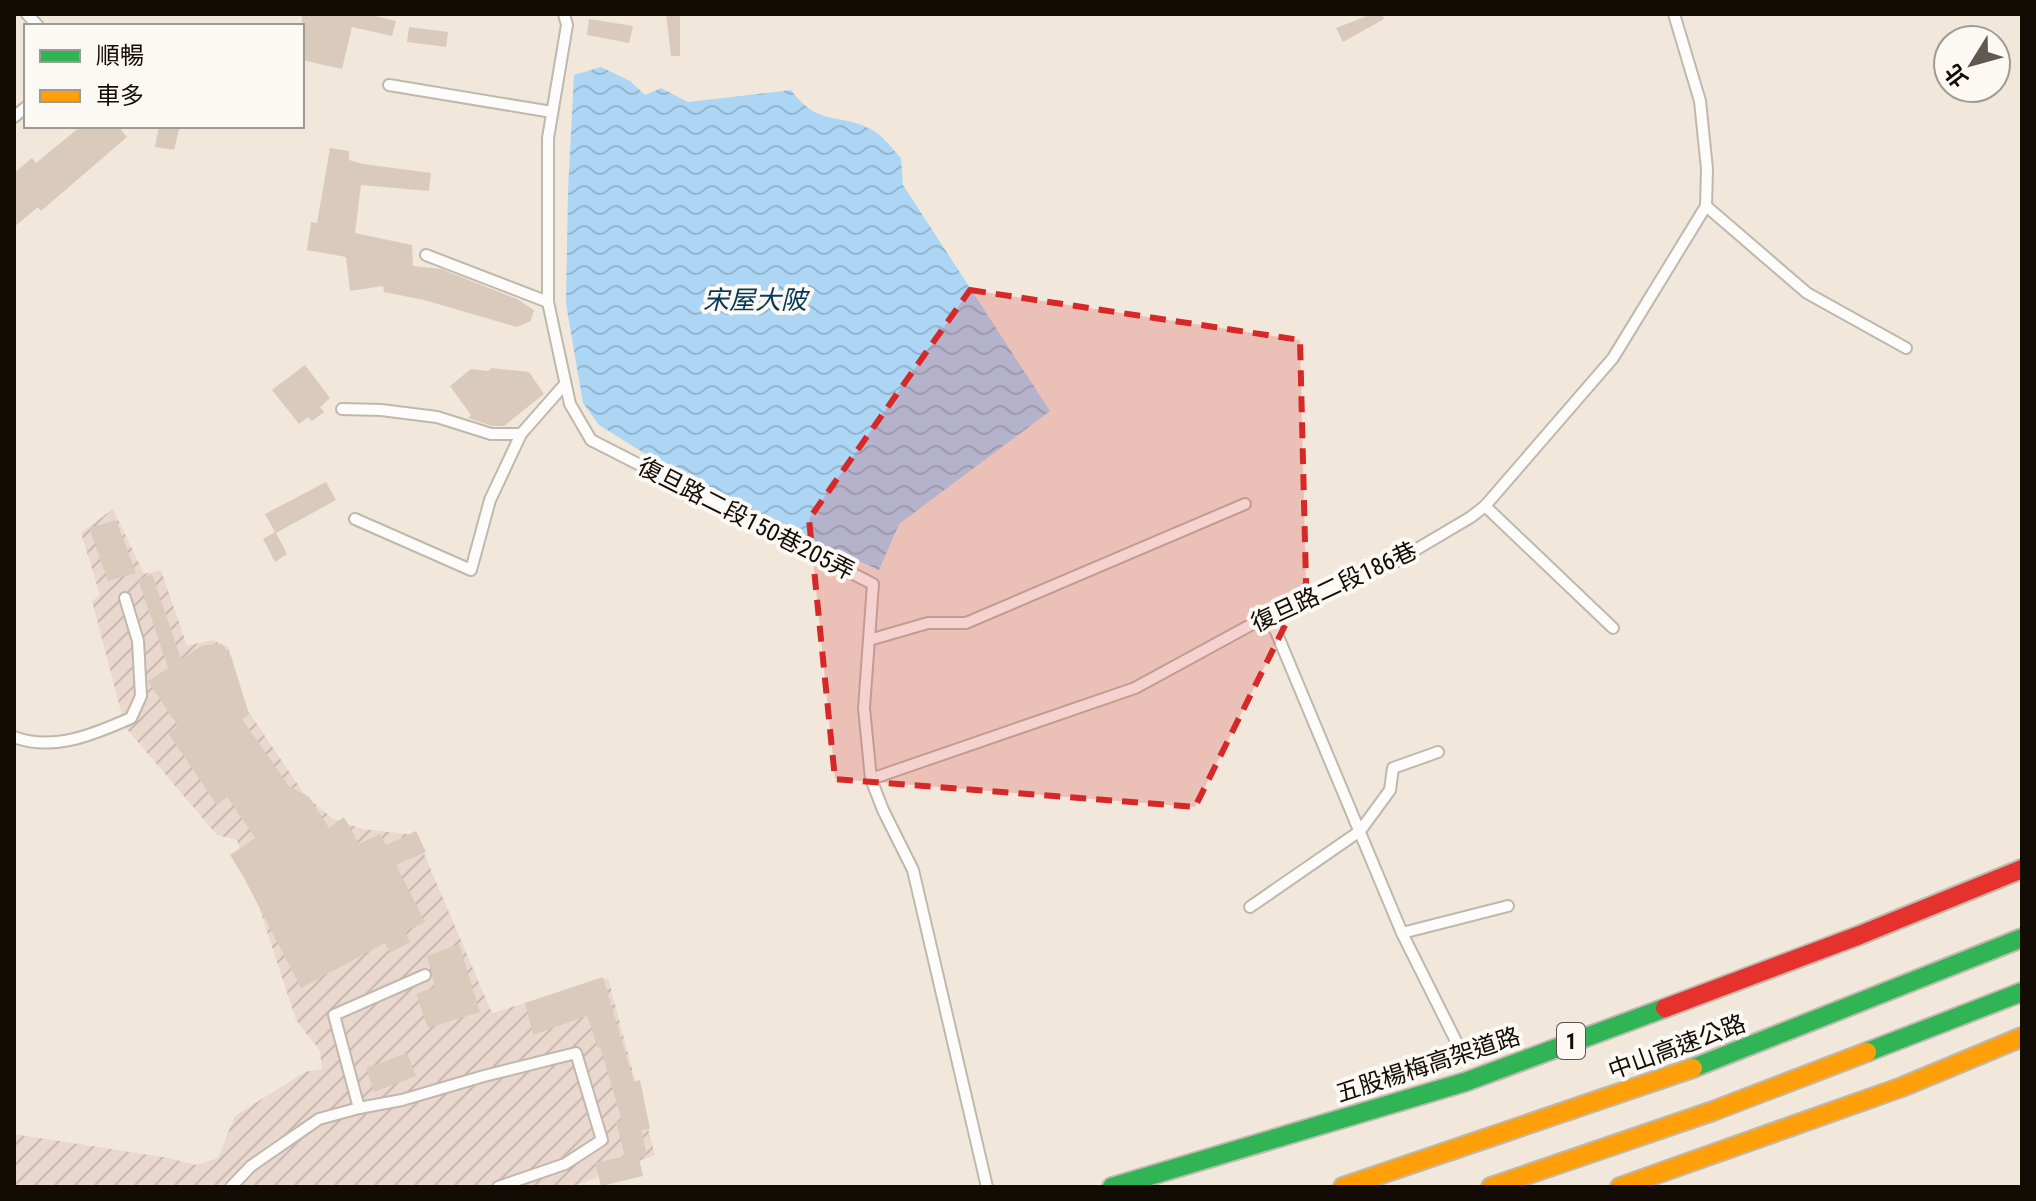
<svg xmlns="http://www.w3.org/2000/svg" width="2036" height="1201" font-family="'Roboto Condensed','Noto Sans TC',sans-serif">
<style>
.industrial{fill:url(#industrial-furrows)}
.water{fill:url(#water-waves)}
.building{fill:#dacabb}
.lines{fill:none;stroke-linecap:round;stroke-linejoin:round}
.lane-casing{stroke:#bfb8ae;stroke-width:14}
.fast-casing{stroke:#bfb8ae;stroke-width:22}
.slow-casing{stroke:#bfb8ae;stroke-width:22}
.jam-casing{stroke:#bfb8ae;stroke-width:22}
.lane{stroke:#fdfcfa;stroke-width:10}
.fast{stroke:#30b455;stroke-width:18}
.slow{stroke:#ff9f0a;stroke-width:18}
.jam{stroke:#e5322d;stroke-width:18}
.marked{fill:#d62828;fill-opacity:0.2;stroke:#d62828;stroke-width:6;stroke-dasharray:16 10;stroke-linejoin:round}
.labels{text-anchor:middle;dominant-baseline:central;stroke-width:8;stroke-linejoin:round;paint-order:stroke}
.shield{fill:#fcf9f4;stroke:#58534d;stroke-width:2}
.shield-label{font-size:22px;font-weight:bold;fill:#120c05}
.street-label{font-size:24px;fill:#120c05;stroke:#fcf9f4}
.water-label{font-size:26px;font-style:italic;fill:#043857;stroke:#fcf9f4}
</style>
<defs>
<pattern id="industrial-furrows" width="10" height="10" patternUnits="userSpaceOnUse" patternTransform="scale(2)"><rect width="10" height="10" fill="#ead8cf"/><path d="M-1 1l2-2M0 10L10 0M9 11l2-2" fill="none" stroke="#c8b8b0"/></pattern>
<pattern id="water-waves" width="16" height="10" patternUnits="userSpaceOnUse" patternTransform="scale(2)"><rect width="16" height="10" fill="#acd6f4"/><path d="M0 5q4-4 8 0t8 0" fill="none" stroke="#93b6d0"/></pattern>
</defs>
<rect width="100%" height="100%" fill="#f1e8db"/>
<polygon class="industrial" points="113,509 144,574 161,570 187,646 212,640 228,647 246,708 305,795 333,819 363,829 416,835 492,1013 608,978 655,1155 572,1187 14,1187 14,1134 169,1158 196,1165 218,1158 235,1116 305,1072 322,1069 320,1051 296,1020 237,840 217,835 125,727 92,601 100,595 81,533"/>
<path class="water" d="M601 67 630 81 645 95 661 88 688 102 791 90C820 129 840 111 874 131 884 137 893 150 901 158L903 185 1050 411 899 524 879 570 708 493 599 425 583 403 566 304 568 191 574 75Z"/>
<g class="building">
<polygon points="302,14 367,14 396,21 392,36 352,27 342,69 302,60"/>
<polygon points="666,14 680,14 680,56 671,56"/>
<polygon points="1372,14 1382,14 1384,19 1343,42 1336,28"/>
<polygon points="589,19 633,26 629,43 587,35"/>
<polygon points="409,27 448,32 446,47 407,42"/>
<polygon points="81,126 118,126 127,137 41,211 38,207 14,227 14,173 32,158 36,163"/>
<polygon points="159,126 180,126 174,150 155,147"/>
<polygon points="330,148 349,151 349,160 363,164 431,173 429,191 361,185 355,233 412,245 413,266 441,269 517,299 534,310 531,321 517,327 424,300 384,292 383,286 350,291 346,257 307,250 311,222 317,223"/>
<polygon points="305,365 330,398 320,407 324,412 312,421 308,417 299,424 272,390"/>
<polygon points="492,368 529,372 544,394 504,426 492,426 468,418 471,415 450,386 471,369 488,371"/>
<polygon points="326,482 336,500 276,533 287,554 275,562 263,539 275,532 265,514"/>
<polygon points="116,520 136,573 108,581 89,528"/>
<polygon points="152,574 181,659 203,645 222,644 231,656 249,714 242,719 289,786 309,797 329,828 344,817 359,844 380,834 386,845 416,831 426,852 396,865 425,922 405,932 410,942 390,953 385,943 301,988 243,876 230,855 255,838 227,797 217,805 168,733 178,726 148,681 168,668 138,579"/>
<polygon points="459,944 480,1012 428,1028 416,994 435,987 427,956"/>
<polygon points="603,977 634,1082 640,1080 650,1129 641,1130 647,1156 639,1158 643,1176 601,1186 595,1163 625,1156 616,1122 622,1121 600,1047 598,1048 587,1016 533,1035 525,1003"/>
<polygon points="407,1053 416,1076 374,1092 366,1068"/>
</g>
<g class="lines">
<defs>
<g id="lane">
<polyline points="27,14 38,26"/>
<polyline points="564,14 567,25 548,138 548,302 570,404 591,440 873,584 864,708 871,779 883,810 913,870 987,1187"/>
<polyline points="389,85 552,112"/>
<polyline points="14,117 26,107"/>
<polyline points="1706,206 1807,293 1906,348"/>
<polyline points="426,255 548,302"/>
<polyline points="342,409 381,410 437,417 491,434 521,434"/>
<polyline points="1485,506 1613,628"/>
<polyline points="355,519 471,570 490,500 521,434 565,384"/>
<polyline points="1269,615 1402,933 1459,1047"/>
<polyline points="869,640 928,623 966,623 1245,504"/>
<path d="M14 737C53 752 95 734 131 718L141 696 138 641 125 598"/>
<polyline points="871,779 1135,688 1269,615 1395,562 1471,517 1485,506 1613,358 1706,206 1707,169 1700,101 1674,14"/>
<polyline points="1250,907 1360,831 1390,790 1393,768 1438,752"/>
<polyline points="1402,933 1508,906"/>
<polyline points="359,1108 334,1015 425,975"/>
<polyline points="231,1187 251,1166 319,1119 359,1108 402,1100 484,1076 576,1053 602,1140 565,1164 498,1187"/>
</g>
<g id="fast">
<polyline points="1867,1052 2022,992"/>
<polyline points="1693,1068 2022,938"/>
<polyline points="1112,1187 1465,1082 1665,1008"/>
</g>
<g id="slow">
<polyline points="1343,1187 1693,1068"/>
<polyline points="1491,1187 1713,1111 1867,1052"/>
<polyline points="1620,1187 1902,1087 2022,1037"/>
</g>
<polyline id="jam" points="1665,1008 1860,935 2022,869"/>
</defs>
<use href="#lane" class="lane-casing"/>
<use href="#fast" class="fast-casing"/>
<use href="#slow" class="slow-casing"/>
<use href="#jam" class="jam-casing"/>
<use href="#lane" class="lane"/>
<use href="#fast" class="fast"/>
<use href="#slow" class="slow"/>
<use href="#jam" class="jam"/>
</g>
<path class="marked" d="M970 290 1300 340 1306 583 1195 807 835 779 809 519Z"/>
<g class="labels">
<rect class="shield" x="1557" y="1023" width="28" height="36" rx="6"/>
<g class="shield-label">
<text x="1571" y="1041">1</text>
</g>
<g class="street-label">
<text transform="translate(746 519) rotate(27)">復旦路二段150巷205弄</text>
<text transform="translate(1334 587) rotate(-25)">復旦路二段186巷</text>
<text transform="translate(1677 1047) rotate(-20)">中山高速公路</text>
<text transform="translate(1428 1065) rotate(-18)">五股楊梅高架道路</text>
</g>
<g class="water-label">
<text x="755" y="300">宋屋大陂</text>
</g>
</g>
<rect width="2036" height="1201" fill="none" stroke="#120c05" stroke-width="32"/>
<rect x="24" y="24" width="280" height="104" fill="#fcf9f4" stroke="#9e9a94" stroke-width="2"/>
<rect x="40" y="50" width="40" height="12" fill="#30b455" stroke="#9e9a94" stroke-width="2"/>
<text x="96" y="64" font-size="24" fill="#120c05">順暢</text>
<rect x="40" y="90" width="40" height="12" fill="#ff9f0a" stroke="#9e9a94" stroke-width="2"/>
<text x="96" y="104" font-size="24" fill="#120c05">車多</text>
<g transform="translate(1972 64) rotate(233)"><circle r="38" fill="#fcf9f4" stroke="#9e9a94" stroke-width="2"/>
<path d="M0-6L14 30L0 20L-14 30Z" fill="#605950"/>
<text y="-12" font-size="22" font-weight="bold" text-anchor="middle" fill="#120c05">北</text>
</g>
</svg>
